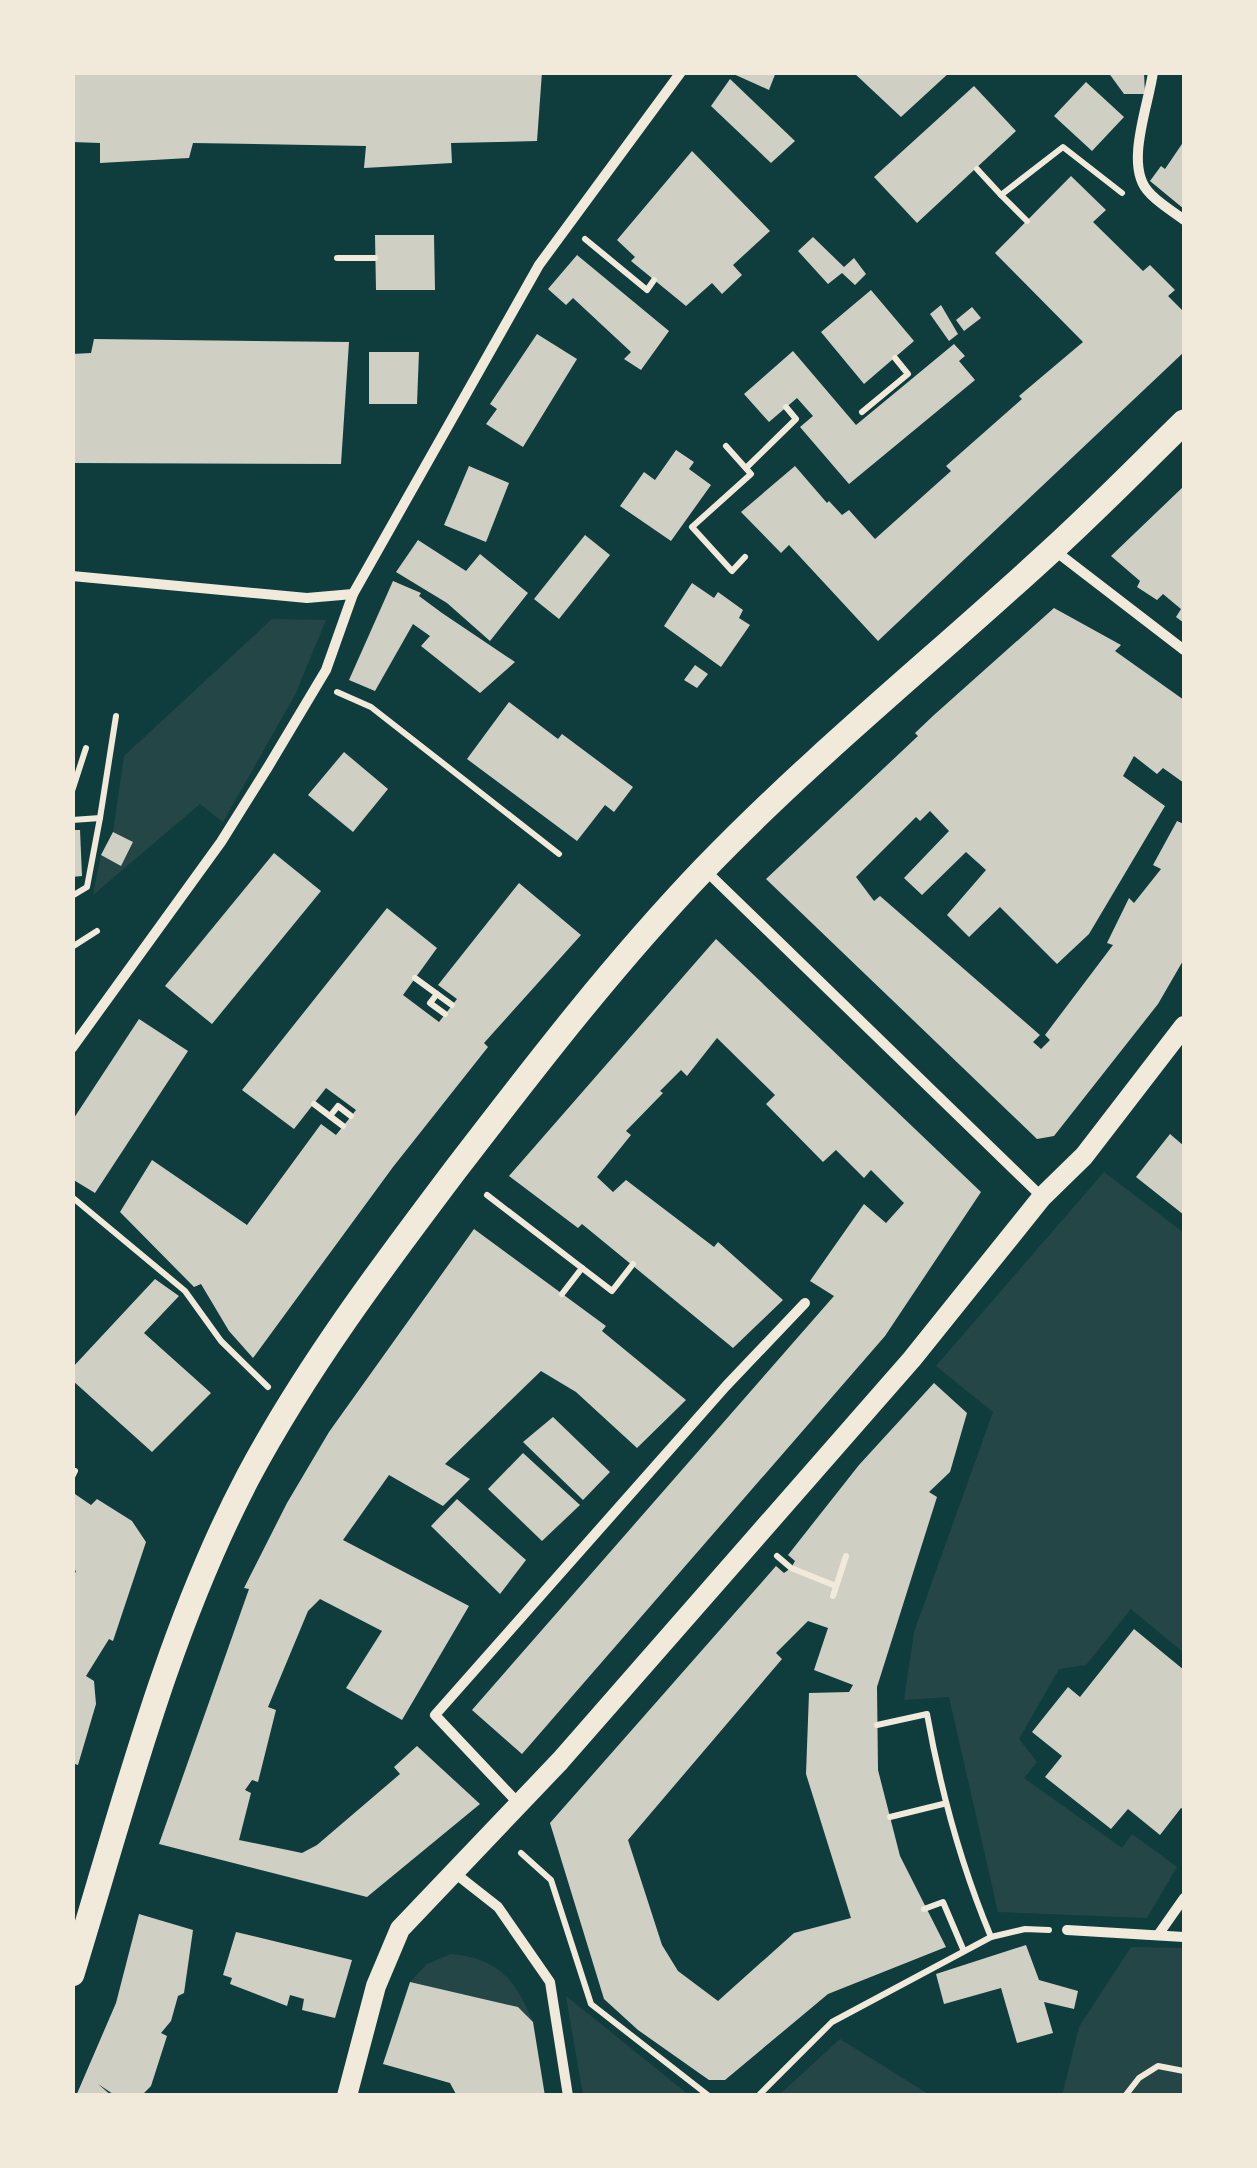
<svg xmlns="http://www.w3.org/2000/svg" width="1257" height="2168" font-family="Mulish,sans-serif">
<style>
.green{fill:#244646}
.building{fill:#cfcfc3;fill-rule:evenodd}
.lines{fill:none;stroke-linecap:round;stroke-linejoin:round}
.path{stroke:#f1e9da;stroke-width:6}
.minor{stroke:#f1e9da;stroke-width:10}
.secondary{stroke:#f1e9da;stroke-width:20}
.primary{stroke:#f1e9da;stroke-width:25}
</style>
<rect width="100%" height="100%" fill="#0f3d3e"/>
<g class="green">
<polygon points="272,619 326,620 296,693 223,822 200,804 93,895 101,855 121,865 133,843 113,832 124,756"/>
<polygon points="1104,1172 1184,1233 1184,1653 1131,1609 1086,1665 1059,1669 1019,1739 1037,1762 1024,1778 1122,1848 1132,1834 1177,1867 1147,1918 998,1912 949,1697 904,1700 914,1632 993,1412 936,1366"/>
<polygon points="1131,1947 1184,1948 1184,2095 1062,2096 1079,2027"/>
<path d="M451 1954C498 1958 516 1980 533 2022L518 2007 410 1982 427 1964Z"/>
<polygon points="566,1996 689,2095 583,2095"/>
<polygon points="840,2039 930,2095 779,2095"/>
</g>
<g class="building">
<polygon points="72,72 542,72 537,141 451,143 452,163 364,168 366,146 193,143 189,158 100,163 100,143 72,142"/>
<polygon points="729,72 776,72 769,90"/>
<polygon points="853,72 950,72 901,117"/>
<polygon points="1108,72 1144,72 1145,94 1124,94"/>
<polygon points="730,79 795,141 771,163 711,106"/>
<polygon points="1086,82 1124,117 1092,151 1054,116"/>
<polygon points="974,86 1016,131 917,223 874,177"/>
<polygon points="1184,141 1184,209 1150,181 1161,166 1165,169"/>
<polygon points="692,151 770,231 733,265 742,275 722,294 712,283 686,306 631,261 635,257 617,240"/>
<polygon points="1071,176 1106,210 1093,222 1143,271 1150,265 1175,290 1168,296 1184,312 1184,352 878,641 789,545 781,553 741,512 795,466 827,503 829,501 842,515 849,510 875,539 951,471 946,466 1022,399 1019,396 1083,342 995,253"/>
<polygon points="375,235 434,235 435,290 376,290"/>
<polygon points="813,237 844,267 854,258 866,274 855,285 842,273 828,284 798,251"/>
<polygon points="577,255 669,331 641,370 624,359 631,352 573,298 566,305 548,289"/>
<polygon points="871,290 914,341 864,384 821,332"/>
<polygon points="941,305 958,334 949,341 930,314"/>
<polygon points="972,307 981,318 964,331 956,320"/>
<polygon points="537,334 577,359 523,447 486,424 497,409 490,404"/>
<polygon points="94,339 349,342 341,464 72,463 72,354 91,353"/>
<polygon points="954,344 965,356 959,361 975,380 849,484 800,427 813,416 797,398 769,422 744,394 793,351 856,425"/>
<polygon points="369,352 419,352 417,404 369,404"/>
<polygon points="676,450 694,462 689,469 711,485 671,541 620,506 644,472 655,480"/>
<polygon points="469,466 509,483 486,542 444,525"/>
<polygon points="1184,486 1184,623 1176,617 1181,609 1163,594 1157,600 1137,587 1140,581 1111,556"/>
<polygon points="585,535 610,555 559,619 534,599"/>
<polygon points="418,540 466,571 480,554 528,593 490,641 447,603 396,572"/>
<polygon points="393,581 421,593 419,596 442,613 515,662 480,693 421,646 430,636 413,624 375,691 349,680"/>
<polygon points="692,583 714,598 718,592 743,610 739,618 750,625 721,667 664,626"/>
<polygon points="1054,608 1121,645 1115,651 1184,700 1184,783 1163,768 1157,774 1134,756 1123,776 1165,806 1089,934 1057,964 1000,907 969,937 947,915 986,870 966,852 922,895 904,878 949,831 930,811 920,821 916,817 856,877 874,901 880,896 1040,1035 1033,1042 1041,1049 1050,1040 1045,1035 1113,945 1107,943 1129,898 1134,903 1161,869 1153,865 1177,821 1184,824 1184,959 1158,1004 1054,1136 1037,1139 766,879 918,736 915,733 934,715"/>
<polygon points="695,665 708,674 697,688 684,680"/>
<polygon points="509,702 558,739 562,734 633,787 614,812 605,805 577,841 467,759"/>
<polygon points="344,752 388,789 353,832 308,795"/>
<polygon points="72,830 80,830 82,876 72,877"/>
<polygon points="113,832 133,842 121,866 101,855"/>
<polygon points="274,853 321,891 212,1024 165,986"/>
<polygon points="519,883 581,935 484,1043 488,1047 393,1167 253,1358 229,1331 201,1284 194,1287 120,1212 152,1160 247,1225 321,1124 336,1135 356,1110 326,1088 294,1129 242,1090 387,908 437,948 403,995 439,1022 457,999 438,985"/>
<polygon points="716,939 981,1192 885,1336 522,1754 472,1710 834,1296 810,1281 864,1204 886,1223 904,1203 871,1170 864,1178 836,1150 823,1162 766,1104 775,1095 717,1038 687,1076 681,1070 660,1091 663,1093 626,1131 631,1135 597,1177 613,1192 626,1180 714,1247 718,1242 783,1300 733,1348 582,1224 578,1228 509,1176"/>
<polygon points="139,1019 188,1051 95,1193 72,1179 72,1121"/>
<polygon points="1170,1134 1184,1146 1184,1215 1136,1177"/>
<polygon points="474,1229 606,1326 602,1331 686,1400 637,1448 576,1392 541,1371 445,1464 470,1479 443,1506 389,1475 343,1540 469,1606 402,1720 346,1688 382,1631 320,1599 308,1611 268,1707 276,1710 258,1782 252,1780 245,1790 251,1793 239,1840 302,1853 317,1845 400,1774 394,1767 417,1746 480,1804 367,1897 159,1844 249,1589 244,1588 287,1503 329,1432"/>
<polygon points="155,1279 179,1296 144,1333 211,1393 152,1452 72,1380 72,1368"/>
<path d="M934 1383 967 1413 950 1472 929 1492 937 1497 877 1687 878 1770 900 1856 946 1947 828 1994 725 2080H709L638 2030 604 1999 550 1823 776 1566 784 1573 791 1568 795 1561 788 1555 859 1465ZM808 1621 828 1628 814 1670 853 1685 849 1692 809 1693 806 1774 851 1918 794 1933 718 2001 678 1971 662 1945 628 1840 782 1659 776 1653Z"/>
<polygon points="553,1417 610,1472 583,1500 523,1442"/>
<polygon points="523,1453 580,1505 542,1541 488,1489"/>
<polygon points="72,1492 91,1505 97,1499 132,1521 146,1542 113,1641 109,1639 86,1676 94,1681 96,1704 78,1765 72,1763 72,1580 76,1571 72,1568"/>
<polygon points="457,1499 526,1560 500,1594 431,1526"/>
<polygon points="1134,1629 1184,1670 1184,1810 1181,1808 1160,1835 1128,1809 1111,1829 1045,1777 1062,1756 1032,1732 1068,1687 1080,1697"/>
<polygon points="139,1914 193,1930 184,1993 178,1996 171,2021 161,2033 167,2036 151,2086 141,2096 116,2096 98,2084 112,2096 76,2096 116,2003"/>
<polygon points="236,1932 352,1960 335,2018 302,2010 304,1999 290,1995 287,2006 230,1984 232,1978 223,1975"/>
<polygon points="1026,1945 1039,1980 1078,1991 1074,2009 1044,2002 1053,2033 1017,2043 1001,1988 944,2004 936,1974"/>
<polygon points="410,1982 518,2007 533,2022 545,2096 457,2096 450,2083 383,2064"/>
</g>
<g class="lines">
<g class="path">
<polyline points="977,169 1001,195 1063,147 1122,193"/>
<polyline points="1001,195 1027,221"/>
<polyline points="585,239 647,290 654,280"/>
<polyline points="337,258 375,258"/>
<polyline points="862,412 908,374 895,358"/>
<polyline points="726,446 751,474 692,527 732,571 745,557"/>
<polyline points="746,468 796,419 786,407"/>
<polyline points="337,692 371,707 559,854"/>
<polyline points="72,791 86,748"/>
<polyline points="72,820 100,818 116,716"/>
<polyline points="72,896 87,887 100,818"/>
<polyline points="72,947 97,931"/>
<polyline points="415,978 452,1005"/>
<polyline points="437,994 430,1003 445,1014"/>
<polyline points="314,1104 343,1126"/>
<polyline points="330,1116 338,1106 351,1116"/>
<polyline points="487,1195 612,1291 633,1264"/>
<polyline points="72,1197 185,1291 221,1341 268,1387"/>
<polyline points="562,1294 582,1268"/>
<polyline points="72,1477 75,1471"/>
<polyline points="777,1556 791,1568 836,1586"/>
<polyline points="833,1596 846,1556"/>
<path d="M877 1725 927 1714C941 1792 960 1863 991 1937L1025 1929 1049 1930"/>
<polyline points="890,1817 943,1804"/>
<polyline points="521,1853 551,1880 591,2004 709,2096"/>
<polyline points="924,1909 943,1902 963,1949"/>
<polyline points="758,2096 832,2022 991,1937"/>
<polyline points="1125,2096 1139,2078 1158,2066 1184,2071"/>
</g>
<g class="minor">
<path d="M1153 72C1149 104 1125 163 1147 190 1156 202 1173 211 1184 220"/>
<polyline points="1054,550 1184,650"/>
<polyline points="72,576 307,598 353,594"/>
<polyline points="705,870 1042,1197"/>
<polyline points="72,1048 221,842 268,767 326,670 353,594 539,265 681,72"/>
<polyline points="519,1804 435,1715 726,1386 805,1303"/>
<polyline points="456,1874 498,1907 550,1982 568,2096"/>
<polyline points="1067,1930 1184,1937"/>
<polyline points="1158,1935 1184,1898"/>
</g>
<polyline class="secondary" points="347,2096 376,1986 400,1929 560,1761 912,1359 1042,1197 1084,1156 1184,1026"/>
<path class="primary" d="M72 1974C123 1808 167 1631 248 1477 306 1368 382 1267 456 1169 535 1066 615 962 705 868 814 755 936 657 1051 551 1097 509 1140 465 1184 422"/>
</g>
<rect width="1257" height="2168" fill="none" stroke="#f1e9da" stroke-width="150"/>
</svg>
